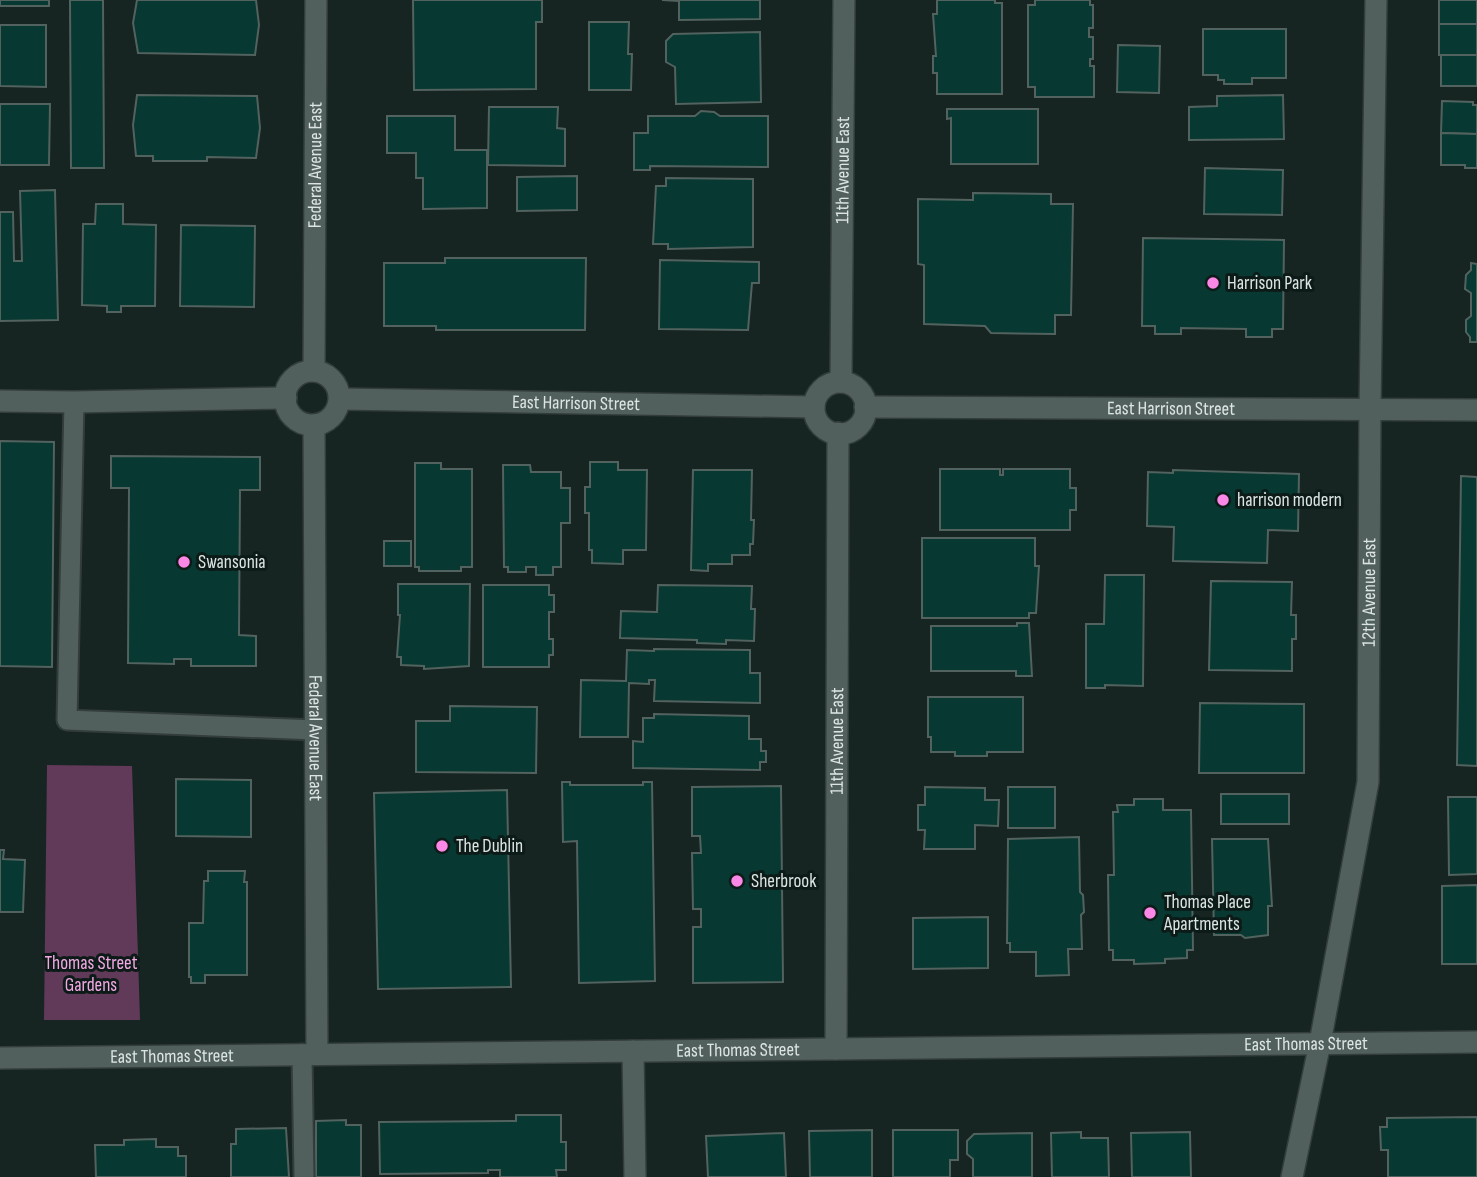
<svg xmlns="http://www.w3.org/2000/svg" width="1477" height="1177" font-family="'Sofia Sans Condensed',sans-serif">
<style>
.green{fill:#613959}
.building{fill:#073831;stroke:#52625e;stroke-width:2}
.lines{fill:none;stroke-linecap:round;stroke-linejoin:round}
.lane-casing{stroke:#333d3b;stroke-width:23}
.street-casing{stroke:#333d3b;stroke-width:24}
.secondary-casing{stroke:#333d3b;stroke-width:24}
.lane{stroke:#51605d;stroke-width:19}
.street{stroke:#51605d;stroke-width:21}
.secondary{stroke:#51605d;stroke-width:21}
.poi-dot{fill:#fb87e6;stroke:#0d1b18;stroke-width:2.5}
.labels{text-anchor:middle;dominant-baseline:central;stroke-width:6;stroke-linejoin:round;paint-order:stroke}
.street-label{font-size:19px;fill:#dce5e3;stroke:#0d1b18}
.poi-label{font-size:19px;fill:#dce5e3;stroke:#0d1b18;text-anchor:start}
.park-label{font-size:19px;fill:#f4a9e5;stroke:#0d1b18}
</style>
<rect width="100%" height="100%" fill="#162422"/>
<polygon class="green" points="47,765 132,766 140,1020 44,1020"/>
<g class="building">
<rect x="0" y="0" width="49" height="6"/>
<polygon points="70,0 103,0 104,168 71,168"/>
<polygon points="137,0 256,0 259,25 255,55 138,53 133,23"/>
<polygon points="413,0 542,0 542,22 536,22 536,89 414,90"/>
<polygon points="662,0 760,0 760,19 679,20 679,1"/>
<polygon points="937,0 995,0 995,3 1002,3 1002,94 937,94 937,73 933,73 933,56 936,56 933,14 937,14"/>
<polygon points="1035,0 1090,0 1090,5 1093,5 1093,28 1089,28 1089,37 1093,37 1093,59 1090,59 1090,66 1094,66 1094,97 1035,97 1035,87 1028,87 1028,5 1035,5"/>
<rect x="1439" y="0" width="38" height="24"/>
<polygon points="589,22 629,22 628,54 632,54 631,90 589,90"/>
<rect x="1439" y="24" width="38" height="31"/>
<polygon points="0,25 46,25 46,87 0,86"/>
<polygon points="1203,29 1286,29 1286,78 1252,78 1252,84 1224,84 1224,80 1218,80 1218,75 1203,75"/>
<polygon points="760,32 761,102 676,104 675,67 666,62 666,41 673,34"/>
<polygon points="1118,45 1160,46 1159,93 1117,92"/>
<rect x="1441" y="55" width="36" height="31"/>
<polygon points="137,95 257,96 260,128 256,158 207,157 207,161 153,161 153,156 136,156 133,125"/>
<polygon points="1283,95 1284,139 1189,140 1189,107 1217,106 1217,96"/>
<polygon points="1442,101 1473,102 1473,105 1477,105 1477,134 1441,133"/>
<polygon points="0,104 50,104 49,165 0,165"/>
<polygon points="489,107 558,107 557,128 565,129 565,166 488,165"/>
<polygon points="947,109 1038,109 1038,164 951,164 951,118 947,119"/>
<polygon points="701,111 714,112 720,116 768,116 768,167 650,166 650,170 634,170 634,133 648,133 648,116 695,116"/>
<polygon points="387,116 455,116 455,150 487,150 487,208 423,209 423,178 416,178 416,153 387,153"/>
<polygon points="1441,133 1477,134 1477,168 1465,168 1465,165 1441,165"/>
<polygon points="1205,168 1283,170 1282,215 1204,214"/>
<polygon points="577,176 577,210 517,211 517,177"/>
<polygon points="666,178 753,179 753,247 668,249 668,244 653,244 656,186 666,186"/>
<polygon points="55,190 58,320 0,321 0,212 13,212 14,261 22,261 20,191"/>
<polygon points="973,193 1051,194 1051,204 1073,204 1071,315 1055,315 1055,334 991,333 985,326 924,324 924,265 918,264 918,199 973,200"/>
<polygon points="96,204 123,204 123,224 156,225 155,306 121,306 121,312 107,312 107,306 82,305 83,224 95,224"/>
<polygon points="181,225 255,226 254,307 180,306"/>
<polygon points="1143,238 1284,240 1283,329 1272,329 1272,337 1246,337 1246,329 1181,328 1181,334 1155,334 1155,326 1142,326"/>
<polygon points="445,258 586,258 585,330 436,330 436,326 384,326 384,263 445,263"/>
<polygon points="660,260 759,262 759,283 752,283 748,330 659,329"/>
<polygon points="1471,263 1477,264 1477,342 1470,342 1470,337 1466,332 1466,320 1471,316 1471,293 1465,289 1466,275 1471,270"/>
<polygon points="0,441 54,442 52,667 0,666"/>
<polygon points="111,456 260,457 260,490 240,490 239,635 256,636 256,666 191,666 191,659 174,659 174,664 128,663 129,488 111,488"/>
<polygon points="590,462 618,462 618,470 647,470 646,550 623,550 623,564 592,563 592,550 589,550 589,513 585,513 585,487 590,487"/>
<polygon points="415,463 441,463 441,469 472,469 472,567 461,567 461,571 419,571 419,567 415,567"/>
<polygon points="503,465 530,465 531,472 561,472 561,488 570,488 570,523 561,523 561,567 553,567 553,575 536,575 536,567 526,567 526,572 508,572 508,567 504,567"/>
<polygon points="940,469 1000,469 1000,475 1003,475 1003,469 1070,469 1070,488 1076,488 1076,510 1070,510 1070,530 940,530"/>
<polygon points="693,470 752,470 751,520 754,520 753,544 750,544 750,555 732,555 732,564 708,564 708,571 691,570"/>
<polygon points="1173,470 1299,474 1298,531 1268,530 1267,563 1173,561 1174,527 1147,526 1148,472 1173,473"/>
<polygon points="1461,476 1477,477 1477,766 1457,765"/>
<polygon points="922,538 1035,538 1035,566 1039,566 1036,613 1029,613 1029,618 922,618"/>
<rect x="384" y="541" width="27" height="25"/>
<polygon points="1105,575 1144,575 1143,686 1105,685 1105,688 1086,688 1086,624 1104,624"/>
<polygon points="1211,581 1292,582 1291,615 1296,615 1296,639 1292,639 1292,671 1209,670"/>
<polygon points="398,584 470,584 469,666 424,669 424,666 401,665 401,657 397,657 400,615 398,615"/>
<polygon points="483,585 549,585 549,595 554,595 554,612 549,612 549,639 553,639 553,655 549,655 549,667 483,667"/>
<polygon points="658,585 752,586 751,609 755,609 754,641 726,640 726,644 697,643 697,640 620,638 621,611 657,612"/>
<polygon points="1017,623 1029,623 1032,676 1016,676 1016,671 931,671 931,626 1017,626"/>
<polygon points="654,649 750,650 750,673 760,673 760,703 654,701 655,680 649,680 649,684 629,683 628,737 580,737 581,680 626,681 627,650 654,651"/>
<polygon points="928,697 1023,697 1023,752 987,752 987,756 955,756 955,752 931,752 931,737 928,737"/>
<polygon points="1200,703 1304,704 1304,773 1199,773"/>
<polygon points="450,706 537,707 536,773 416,772 416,721 450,721"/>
<polygon points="654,714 749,716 749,739 761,739 761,751 766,751 766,762 760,762 760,770 633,768 633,741 643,742 643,718 654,718"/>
<polygon points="176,779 251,780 251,837 176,836"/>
<polygon points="562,782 570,782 570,785 643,785 643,782 652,782 655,981 579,983 577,841 563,842"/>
<polygon points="781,786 783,982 693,983 693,927 701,927 701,909 693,909 692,853 701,853 700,836 692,836 692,787"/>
<polygon points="925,787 985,788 985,800 999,800 998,826 975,825 975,849 924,849 925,830 918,830 918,805 925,805"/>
<rect x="1008" y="787" width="47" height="41"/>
<polygon points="507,790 511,987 378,989 374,793"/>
<rect x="1221" y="794" width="68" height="30"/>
<polygon points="1448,797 1477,797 1477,874 1449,875"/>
<polygon points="1134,799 1163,799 1163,810 1191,810 1193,950 1187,950 1187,958 1165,959 1165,963 1134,964 1134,960 1113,960 1113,950 1109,950 1108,875 1114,875 1113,812 1118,812 1117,805 1134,805"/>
<polygon points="1079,837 1080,892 1083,895 1084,912 1081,915 1082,949 1068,949 1069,975 1036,976 1036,952 1010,952 1010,943 1007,943 1008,839"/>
<polygon points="1212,839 1268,839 1272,906 1268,906 1268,935 1245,938 1241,935 1214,935"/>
<polygon points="0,850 4,850 3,859 25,860 23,912 0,912"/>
<polygon points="208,871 245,871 244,882 247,882 247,975 205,975 205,983 191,983 191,977 189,977 189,923 203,923 204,881 208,881"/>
<polygon points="1477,885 1477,964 1442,964 1442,886"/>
<polygon points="988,917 988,968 913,969 913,918"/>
<polygon points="516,1115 561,1115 561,1142 566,1142 566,1170 556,1170 557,1177 500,1177 500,1170 488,1170 488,1173 380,1174 379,1122 516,1121"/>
<polygon points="1477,1117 1477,1177 1388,1177 1388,1150 1381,1150 1380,1127 1387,1127 1387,1118"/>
<polygon points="346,1120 346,1125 361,1125 361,1177 316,1177 316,1121"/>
<polygon points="286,1128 289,1177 231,1177 231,1144 236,1144 236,1129"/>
<polygon points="872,1130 872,1177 810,1177 809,1131"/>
<polygon points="893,1130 958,1130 958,1160 950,1160 950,1177 893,1177"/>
<polygon points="1081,1132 1081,1138 1108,1138 1109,1177 1052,1177 1051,1133"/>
<polygon points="1190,1132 1191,1177 1132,1177 1131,1133"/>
<polygon points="784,1133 786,1177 708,1177 706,1136"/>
<polygon points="1032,1133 1032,1177 973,1177 973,1159 967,1154 967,1141 974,1134"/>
<polygon points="156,1139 156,1147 178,1147 178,1156 186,1156 186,1177 96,1177 95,1145 124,1145 124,1140"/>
</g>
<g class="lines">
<defs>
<g id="lane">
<polyline points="74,402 67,720 315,730"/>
<polyline points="302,1054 304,1177"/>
</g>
<g id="street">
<path id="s1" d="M314 371 316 0"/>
<circle cx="312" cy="398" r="27"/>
<path id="s2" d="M841 382 844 0"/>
<circle cx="840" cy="408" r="26"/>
<path id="s3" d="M340 399 814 407"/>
<polyline points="0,401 74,402 286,398"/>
<path id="s4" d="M865 407 1477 410"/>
<path id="s5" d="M314 425 317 1054"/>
<path id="s6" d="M836 1049 838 433"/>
<polyline points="633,1051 635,1177"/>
<path id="s7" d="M0 1058 1477 1042"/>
</g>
<g id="secondary">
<path id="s8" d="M1292 1177 1320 1043 1368 782 1370 410 1376 0"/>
</g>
</defs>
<use href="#lane" class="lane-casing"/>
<use href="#street" class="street-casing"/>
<use href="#secondary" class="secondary-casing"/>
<use href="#lane" class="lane"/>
<use href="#street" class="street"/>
<use href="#secondary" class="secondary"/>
</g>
<g class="poi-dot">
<circle cx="1213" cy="283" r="7"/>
<circle cx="1223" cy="500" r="7"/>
<circle cx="184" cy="562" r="7"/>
<circle cx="442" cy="846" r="7"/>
<circle cx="737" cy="881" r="7"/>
<circle cx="1150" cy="913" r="7"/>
</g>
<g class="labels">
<g class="street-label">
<text stroke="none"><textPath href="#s1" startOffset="206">Federal Avenue East</textPath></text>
<text stroke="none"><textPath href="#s2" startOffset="212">11th Avenue East</textPath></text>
<text stroke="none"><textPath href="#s3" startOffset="236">East Harrison Street</textPath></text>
<text stroke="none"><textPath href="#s4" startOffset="306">East Harrison Street</textPath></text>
<text stroke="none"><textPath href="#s8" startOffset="592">12th Avenue East</textPath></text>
<text stroke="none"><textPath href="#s5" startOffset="313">Federal Avenue East</textPath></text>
<text stroke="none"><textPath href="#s6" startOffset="308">11th Avenue East</textPath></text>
<text stroke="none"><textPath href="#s7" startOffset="1306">East Thomas Street</textPath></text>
<text stroke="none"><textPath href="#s7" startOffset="738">East Thomas Street</textPath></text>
<text stroke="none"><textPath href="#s7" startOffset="172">East Thomas Street</textPath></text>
</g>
<g class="poi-label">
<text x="1227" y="283">Harrison Park</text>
<text x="1237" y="500">harrison modern</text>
<text x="198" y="562">Swansonia</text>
<text x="456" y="846">The Dublin</text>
<text x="751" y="881">Sherbrook</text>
<text x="1164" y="902">Thomas Place<tspan x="1164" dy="22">Apartments</tspan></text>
</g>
<g class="park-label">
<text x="91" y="963">Thomas Street<tspan x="91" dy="22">Gardens</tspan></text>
</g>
</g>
</svg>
